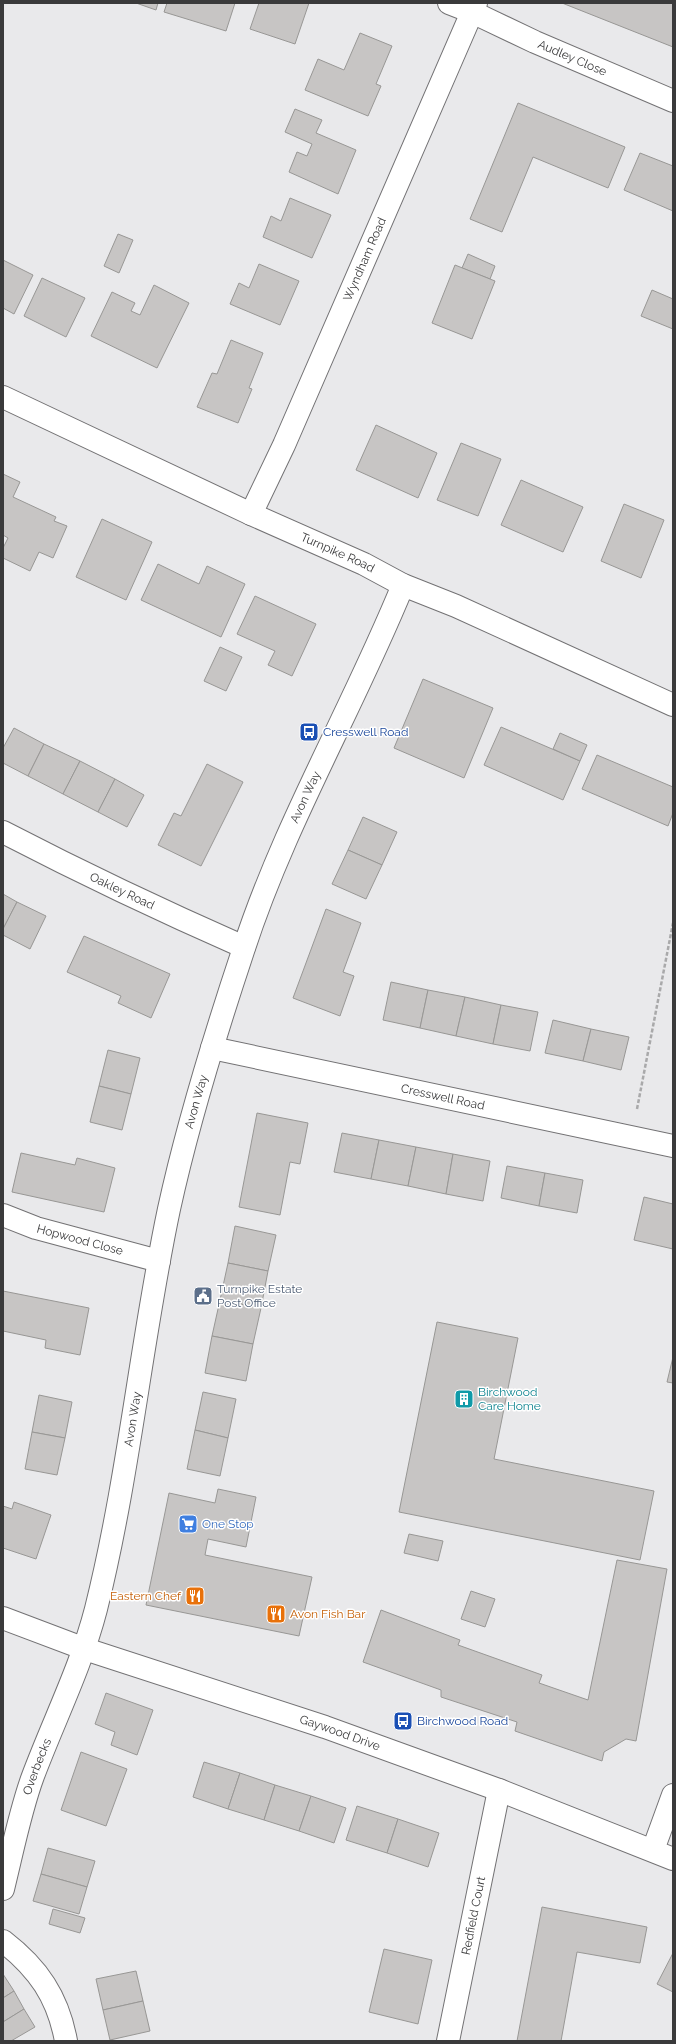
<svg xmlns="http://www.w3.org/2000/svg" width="676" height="2044" font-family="Raleway,sans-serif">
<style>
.building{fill:#c7c5c4;stroke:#989795}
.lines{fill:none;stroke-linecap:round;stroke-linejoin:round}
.minor-casing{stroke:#737274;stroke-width:24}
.path{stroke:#a9a9aa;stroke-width:2.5;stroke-dasharray:4 2;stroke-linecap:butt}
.minor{stroke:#fff;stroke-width:22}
.labels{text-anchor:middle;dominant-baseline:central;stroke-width:3;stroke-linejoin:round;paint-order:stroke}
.street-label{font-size:12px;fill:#3a3a3b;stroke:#fff}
.transit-label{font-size:12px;fill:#164399;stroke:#fff;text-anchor:start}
.service-label{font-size:12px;fill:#4e5e75;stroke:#fff;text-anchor:start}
.culture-label{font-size:12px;fill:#0d838f;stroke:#fff;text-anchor:start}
.shop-label{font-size:12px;fill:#366cbe;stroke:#fff;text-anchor:start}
.food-label{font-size:12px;fill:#c56008;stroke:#fff;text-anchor:end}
</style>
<rect width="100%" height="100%" fill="#e9e9eb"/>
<g class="building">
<polygon points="136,3 158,3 156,10"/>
<polygon points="167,3 235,3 226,31 164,12"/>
<polygon points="259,3 309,3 295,44 250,29"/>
<polygon points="562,3 673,3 673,47"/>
<polygon points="360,33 392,46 376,84 381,86 368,116 305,90 318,59 344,70"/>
<polygon points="518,103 625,147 608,188 533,157 502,232 470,219"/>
<polygon points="295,109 322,120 316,133 356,150 338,194 289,172 297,152 307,156 312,144 285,132"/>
<polygon points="640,153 673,166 673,211 624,190"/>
<polygon points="290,198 331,215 312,258 263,237 271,216 281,221"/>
<polygon points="118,234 133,240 119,273 104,266"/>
<polygon points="468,254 495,266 490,279 462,268"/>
<polygon points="3,260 33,275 14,314 3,308"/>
<polygon points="259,264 299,281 280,325 230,304 239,283 249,288"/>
<polygon points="455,265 495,281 472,339 432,323"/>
<polygon points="42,278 85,298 66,337 24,316"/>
<polygon points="154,285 189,303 157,368 91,336 112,292 135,303 131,311 140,315"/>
<polygon points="652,290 673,299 673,329 641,316"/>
<polygon points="231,340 263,353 249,388 252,389 238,423 197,407 212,373 217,374"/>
<polygon points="376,425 437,453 418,498 356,470"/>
<polygon points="461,443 501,459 478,516 437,500"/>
<polygon points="3,474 20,482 13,497 56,517 54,521 67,526 53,558 39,552 30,571 3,558 3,548 8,538 3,535"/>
<polygon points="521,480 583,507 563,552 501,525"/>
<polygon points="624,504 664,520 641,578 601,561"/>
<polygon points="102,519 152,542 126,600 76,577"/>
<polygon points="158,564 199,584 207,566 245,584 221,637 141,600"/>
<polygon points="255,596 316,624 292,676 268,665 275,651 237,634"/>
<polygon points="220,647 242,657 226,691 204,681"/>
<polygon points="423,679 493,708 464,778 394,748"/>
<polygon points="501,727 580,761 563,800 484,765"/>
<polygon points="14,728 44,744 28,776 3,763 3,748"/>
<polygon points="560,733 587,745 580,761 553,749"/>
<polygon points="44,744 80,761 63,794 28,776"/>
<polygon points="597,755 673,787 673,813 668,826 582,789"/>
<polygon points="80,761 115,779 98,812 63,794"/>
<polygon points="207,764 243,782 201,866 158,845 174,813 181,816"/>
<polygon points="115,779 144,795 127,827 98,812"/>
<polygon points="363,817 397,832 382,865 348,850"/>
<polygon points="348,850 382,865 366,899 332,884"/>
<polygon points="3,894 17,902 3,929"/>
<polygon points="17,902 46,916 30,949 3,935 3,929"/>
<polygon points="326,909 361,923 343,972 354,976 340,1016 293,998"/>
<polygon points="84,936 170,974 151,1018 118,1003 121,996 67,972"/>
<polygon points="391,982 428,990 420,1028 383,1020"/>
<polygon points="428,990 465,997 456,1036 420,1028"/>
<polygon points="465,997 501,1005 493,1044 456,1036"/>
<polygon points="501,1005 538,1012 530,1051 493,1044"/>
<polygon points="553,1020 591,1029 583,1061 545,1053"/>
<polygon points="591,1029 629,1037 621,1070 583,1061"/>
<polygon points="108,1050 140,1058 131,1094 99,1086"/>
<polygon points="99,1086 131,1094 122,1130 90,1122"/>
<polygon points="257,1113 308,1123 300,1164 290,1162 280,1215 239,1207"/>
<polygon points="342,1133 379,1140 371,1179 334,1172"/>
<polygon points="379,1140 416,1147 408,1186 371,1179"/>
<polygon points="416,1147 453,1154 446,1194 408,1186"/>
<polygon points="21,1153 75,1165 77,1158 115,1168 104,1212 12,1192"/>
<polygon points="453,1154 490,1161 483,1201 446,1194"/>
<polygon points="507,1166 545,1173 539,1206 501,1198"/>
<polygon points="545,1173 583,1180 577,1213 539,1206"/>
<polygon points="644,1197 673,1204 673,1249 634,1240"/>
<polygon points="235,1226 276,1235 268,1271 228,1263"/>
<polygon points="228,1263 268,1271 261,1308 220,1300"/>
<polygon points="3,1291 89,1308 80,1355 45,1348 46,1340 3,1331"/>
<polygon points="220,1300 261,1308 253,1344 212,1336"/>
<polygon points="437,1322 518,1338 494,1459 654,1491 640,1560 399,1512"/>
<polygon points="212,1336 253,1344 246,1381 205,1373"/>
<polygon points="673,1357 673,1383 667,1382"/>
<polygon points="203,1392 236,1399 228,1438 195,1430"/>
<polygon points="39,1395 72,1402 65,1438 32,1432"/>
<polygon points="195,1430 228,1438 220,1476 187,1469"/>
<polygon points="32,1432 65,1438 57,1475 25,1469"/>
<polygon points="218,1489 256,1497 246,1547 208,1539 205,1555 312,1577 299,1636 146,1605 169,1493 215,1503"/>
<polygon points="14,1502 51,1515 36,1559 3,1548 3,1506 12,1509"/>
<polygon points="409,1534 443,1541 438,1561 404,1553"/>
<polygon points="617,1560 667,1569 636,1741 626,1739 604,1752 602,1761 515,1731 517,1722 441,1697 441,1690 363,1662 381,1610 460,1640 458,1645 542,1675 539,1683 588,1700"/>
<polygon points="471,1591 495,1599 485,1627 461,1619"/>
<polygon points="106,1693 153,1710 137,1755 111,1745 115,1732 95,1724"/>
<polygon points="81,1752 127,1769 106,1826 61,1810"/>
<polygon points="204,1762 240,1773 228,1809 193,1797"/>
<polygon points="240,1773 275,1785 264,1820 228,1809"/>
<polygon points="275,1785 311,1796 299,1831 264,1820"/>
<polygon points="311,1796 346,1808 334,1843 299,1831"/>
<polygon points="357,1806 398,1819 387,1853 346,1840"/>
<polygon points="398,1819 439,1833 428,1867 387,1853"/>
<polygon points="48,1848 95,1861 87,1887 41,1874"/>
<polygon points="41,1874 87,1887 79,1914 33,1901"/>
<polygon points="542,1907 647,1927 640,1963 577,1952 561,2041 517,2041"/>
<polygon points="53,1909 85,1918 80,1933 49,1924"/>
<polygon points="384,1949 432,1960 418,2024 369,2012"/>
<polygon points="673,1953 673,1992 657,1984"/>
<polygon points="136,1971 143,2001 103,2010 96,1979"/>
<polygon points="3,1974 14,1991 3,1998"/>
<polygon points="14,1991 24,2009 3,2022 3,1998"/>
<polygon points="143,2001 150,2031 110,2040 103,2010"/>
<polygon points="24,2009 35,2027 11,2041 3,2041 3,2022"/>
</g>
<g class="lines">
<defs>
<g id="minor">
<path id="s1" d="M449 3 472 12 535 42 673 101"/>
<path id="s2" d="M3 397 251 514 364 564 403 585 456 606 673 705"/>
<path id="s3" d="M251 514 284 445 476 3"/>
<path id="s4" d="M3 832C82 873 162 911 244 947"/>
<path id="s5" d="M212 1048 673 1146"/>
<path id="s6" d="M3 1215 36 1228 159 1261"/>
<path id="s7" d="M3 1618 85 1649 325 1727 499 1790 673 1859"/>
<polyline points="653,1850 673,1795"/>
<path id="s8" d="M3 1889C12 1853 20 1811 33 1776 54 1720 81 1667 96 1609 129 1477 141 1341 169 1209 188 1122 215 1035 243 951 284 824 353 708 403 585"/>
<path d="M3 1941C38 1968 58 1997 66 2041"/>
<path id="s9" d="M448 2041 499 1790"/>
</g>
</defs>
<use href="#minor" class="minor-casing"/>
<polyline class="path" points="637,1109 673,923"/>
<use href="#minor" class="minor"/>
</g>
<defs>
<symbol id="bus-square" viewBox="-11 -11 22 22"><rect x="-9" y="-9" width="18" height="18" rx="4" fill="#1a4fb4" stroke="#fff"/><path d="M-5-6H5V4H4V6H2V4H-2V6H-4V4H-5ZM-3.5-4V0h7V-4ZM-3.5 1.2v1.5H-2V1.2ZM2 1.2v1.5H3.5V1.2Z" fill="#fff"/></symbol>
<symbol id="civic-square" viewBox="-11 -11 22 22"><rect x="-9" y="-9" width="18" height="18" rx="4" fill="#5c6f8a" stroke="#fff"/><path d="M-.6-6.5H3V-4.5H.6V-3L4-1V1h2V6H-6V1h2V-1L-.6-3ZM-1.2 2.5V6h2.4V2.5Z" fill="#fff"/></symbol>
<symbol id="building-square" viewBox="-11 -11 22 22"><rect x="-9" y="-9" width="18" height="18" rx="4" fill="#0f9aa8" stroke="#fff"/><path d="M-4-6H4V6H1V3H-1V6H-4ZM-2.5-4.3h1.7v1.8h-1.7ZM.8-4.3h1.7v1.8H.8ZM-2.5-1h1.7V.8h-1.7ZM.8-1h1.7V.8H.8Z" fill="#fff"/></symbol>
<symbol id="supermarket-square" viewBox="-11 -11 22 22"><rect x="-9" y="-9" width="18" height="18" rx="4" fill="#3f7fe0" stroke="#fff"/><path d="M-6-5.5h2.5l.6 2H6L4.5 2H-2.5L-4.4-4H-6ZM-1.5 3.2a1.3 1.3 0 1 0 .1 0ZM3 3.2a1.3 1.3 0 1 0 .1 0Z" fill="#fff"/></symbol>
<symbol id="restaurant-square" viewBox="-11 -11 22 22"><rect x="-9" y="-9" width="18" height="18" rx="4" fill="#e8710a" stroke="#fff"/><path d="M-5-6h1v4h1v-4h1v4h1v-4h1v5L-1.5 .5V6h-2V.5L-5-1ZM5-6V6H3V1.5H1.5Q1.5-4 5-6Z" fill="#fff"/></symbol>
</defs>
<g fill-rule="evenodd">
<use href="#bus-square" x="298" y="721" width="22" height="22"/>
<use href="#civic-square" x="192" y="1285" width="22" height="22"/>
<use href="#building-square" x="453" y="1388" width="22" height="22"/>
<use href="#supermarket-square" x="177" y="1513" width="22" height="22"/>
<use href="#restaurant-square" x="184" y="1585" width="22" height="22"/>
<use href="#restaurant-square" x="265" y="1603" width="22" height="22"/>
<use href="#bus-square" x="392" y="1710" width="22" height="22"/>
</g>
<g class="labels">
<g class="street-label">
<text stroke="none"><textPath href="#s1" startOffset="135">Audley Close</textPath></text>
<text stroke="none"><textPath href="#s3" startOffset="279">Wyndham Road</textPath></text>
<text stroke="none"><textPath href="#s2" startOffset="369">Turnpike Road</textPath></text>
<text stroke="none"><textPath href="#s8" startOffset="1137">Avon Way</textPath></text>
<text stroke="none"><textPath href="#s4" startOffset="133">Oakley Road</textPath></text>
<text stroke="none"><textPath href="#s5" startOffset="236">Cresswell Road</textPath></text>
<text stroke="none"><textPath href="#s8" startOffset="813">Avon Way</textPath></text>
<text stroke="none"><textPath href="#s6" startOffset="81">Hopwood Close</textPath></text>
<text stroke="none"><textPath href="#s8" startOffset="489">Avon Way</textPath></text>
<text stroke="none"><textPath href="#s7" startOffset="356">Gaywood Drive</textPath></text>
<text stroke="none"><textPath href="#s8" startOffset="127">Overbecks</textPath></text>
<text stroke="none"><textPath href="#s9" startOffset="128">Redfield Court</textPath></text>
</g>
<g class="transit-label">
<text x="323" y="732">Cresswell Road</text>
<text x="417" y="1721">Birchwood Road</text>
</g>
<g class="service-label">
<text x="217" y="1289">Turnpike Estate<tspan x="217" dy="14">Post Office</tspan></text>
</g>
<g class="culture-label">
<text x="478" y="1392">Birchwood<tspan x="478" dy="14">Care Home</tspan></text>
</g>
<g class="shop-label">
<text x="202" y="1524">One Stop</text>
</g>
<g class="food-label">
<text x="181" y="1596">Eastern Chef</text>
<text x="290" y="1614" text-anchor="start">Avon Fish Bar</text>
</g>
</g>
<rect width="676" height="2044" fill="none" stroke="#3a3a3b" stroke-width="8"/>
</svg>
